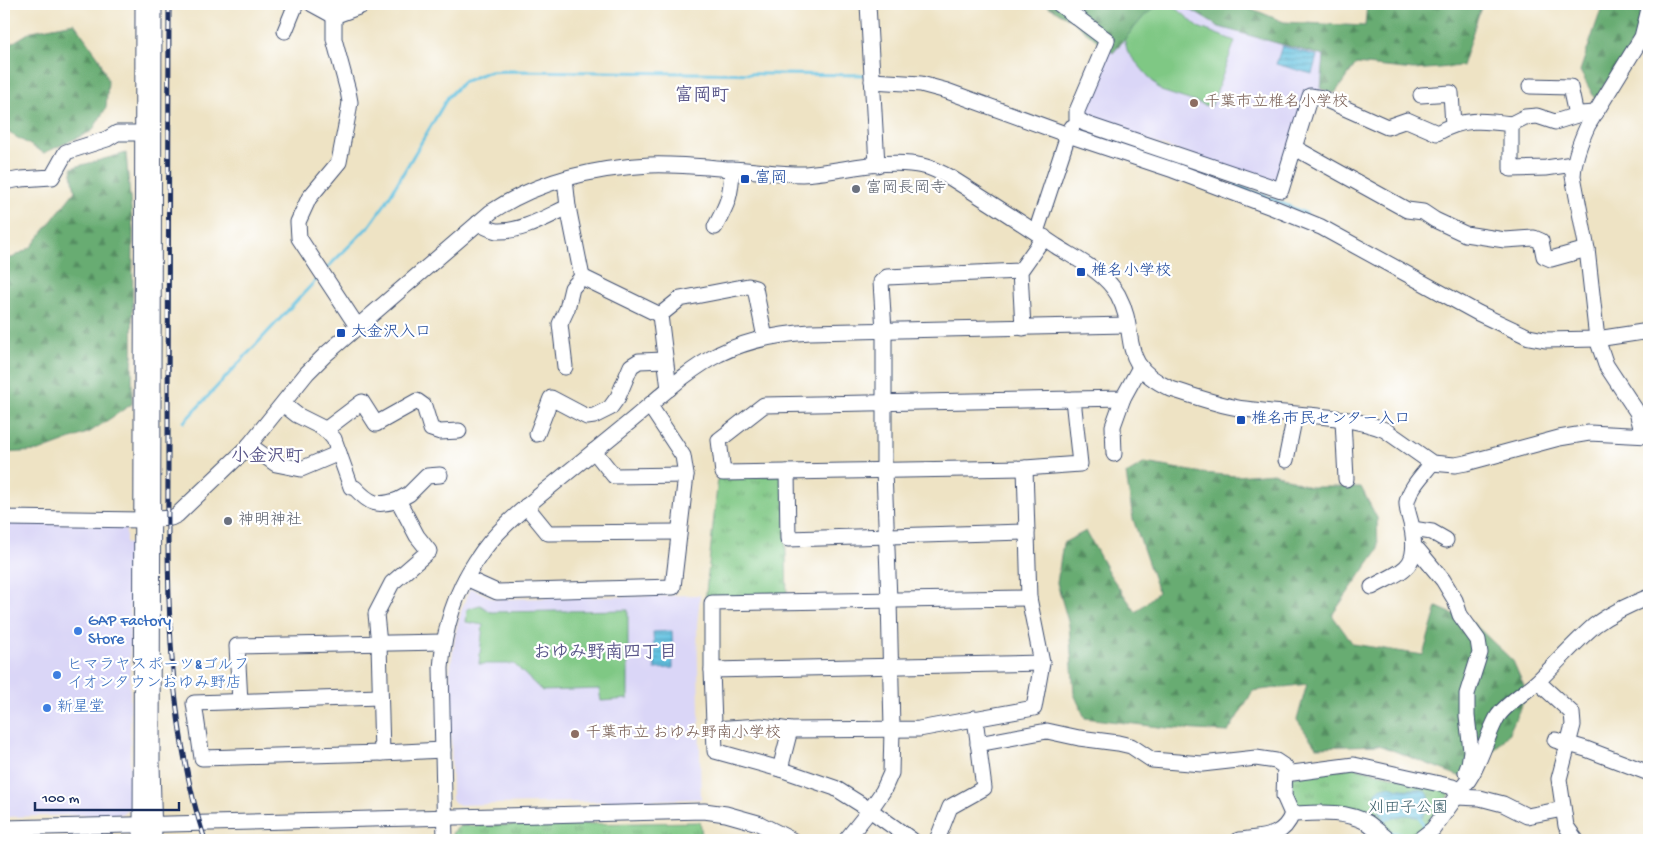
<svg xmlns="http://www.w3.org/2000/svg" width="1653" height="844" font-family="'Gochi Hand','Klee One',sans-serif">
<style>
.built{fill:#dad6f7}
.green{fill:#7fc884;stroke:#4d7c71}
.forest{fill:url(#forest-firs);stroke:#416e68}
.park{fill:url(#park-tufts);stroke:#4d7c71}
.water{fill:url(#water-rules);stroke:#3f78a0}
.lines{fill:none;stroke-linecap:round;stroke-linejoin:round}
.stream{stroke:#63c2e1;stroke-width:3}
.minor-casing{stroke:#3b4a6d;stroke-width:17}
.minor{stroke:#fff;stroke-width:15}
.rail-casing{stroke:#1b2f5e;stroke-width:5}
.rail{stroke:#fff;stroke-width:3;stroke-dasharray:9;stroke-linecap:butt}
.education-dot{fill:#8d6e63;stroke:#fff;stroke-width:2}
.transit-dot{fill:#1a4fb4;stroke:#fff;stroke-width:2}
.worship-dot{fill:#6b7280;stroke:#fff;stroke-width:2}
.shop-dot{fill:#3f7fe0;stroke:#fff;stroke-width:2}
.labels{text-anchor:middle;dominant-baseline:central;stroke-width:4.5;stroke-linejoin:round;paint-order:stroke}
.education-label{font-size:16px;fill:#785e54;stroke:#fff;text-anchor:start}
.transit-label{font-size:16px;fill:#164399;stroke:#fff;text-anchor:start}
.worship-label{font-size:16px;fill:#5b616d;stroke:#fff;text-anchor:start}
.shop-label{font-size:16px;fill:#366cbe;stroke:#fff;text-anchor:start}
.park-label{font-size:16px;fill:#395d69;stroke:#fff}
.neighbourhood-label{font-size:18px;font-weight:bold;fill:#5a578a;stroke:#fff}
</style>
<defs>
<pattern id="forest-firs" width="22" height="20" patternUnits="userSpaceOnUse" patternTransform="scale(1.25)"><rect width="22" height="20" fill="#67ac72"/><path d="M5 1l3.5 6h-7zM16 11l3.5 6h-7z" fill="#548c61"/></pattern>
<pattern id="park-tufts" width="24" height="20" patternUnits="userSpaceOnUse" patternTransform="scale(1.25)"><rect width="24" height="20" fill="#7fc884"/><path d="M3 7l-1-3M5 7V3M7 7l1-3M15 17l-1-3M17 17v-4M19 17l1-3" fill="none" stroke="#67a36f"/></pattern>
<pattern id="water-rules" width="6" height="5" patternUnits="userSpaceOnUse" patternTransform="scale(1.25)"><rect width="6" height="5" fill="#63c2e1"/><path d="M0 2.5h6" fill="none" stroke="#519eba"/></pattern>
</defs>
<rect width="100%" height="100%" fill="#fff"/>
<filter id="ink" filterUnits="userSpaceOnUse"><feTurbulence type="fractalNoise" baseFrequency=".02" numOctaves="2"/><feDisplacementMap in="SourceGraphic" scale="10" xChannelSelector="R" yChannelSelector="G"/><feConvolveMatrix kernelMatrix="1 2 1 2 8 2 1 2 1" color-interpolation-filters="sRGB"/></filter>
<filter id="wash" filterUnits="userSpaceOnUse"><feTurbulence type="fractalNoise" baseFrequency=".0096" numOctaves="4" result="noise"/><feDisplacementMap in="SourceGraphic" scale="20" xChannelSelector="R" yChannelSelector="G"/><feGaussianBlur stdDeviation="1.12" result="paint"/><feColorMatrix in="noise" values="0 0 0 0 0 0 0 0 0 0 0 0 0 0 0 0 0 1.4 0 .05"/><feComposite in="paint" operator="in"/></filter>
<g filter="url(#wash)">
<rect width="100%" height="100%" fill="#eee3c4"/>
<g class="built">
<polygon points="1125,4 1225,4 1335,49 1319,95 1281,185 1080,118"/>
<polygon points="4,523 126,524 126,543 130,544 130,808 122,814 4,817"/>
<polygon points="471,588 495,599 700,595 697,625 701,799 457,805 452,799 450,670 456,631 462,608"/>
</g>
<g class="green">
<polygon points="1146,4 1172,4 1198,27 1235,41 1211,107 1161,91 1128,53 1124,38"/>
<polygon points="480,605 491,612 628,610 628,699 601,701 599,689 542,691 514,664 479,664 483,625 466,622 467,609"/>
</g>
<g class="forest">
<polygon points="1044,4 1160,4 1145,15 1113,53 1070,19"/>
<polygon points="1181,4 1240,4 1284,22 1365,26 1367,4 1484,4 1480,10 1462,66 1414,70 1356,64 1335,93 1321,89 1324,56 1219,27"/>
<polygon points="1603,4 1641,4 1640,33 1595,99 1580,71"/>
<polygon points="74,23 99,58 108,81 106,108 92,131 44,153 4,130 4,48 32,31"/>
<polygon points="126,153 133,231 132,404 90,432 39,451 4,453 4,258 12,258 31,247 75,191 71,168"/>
<polygon points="1145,463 1203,473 1236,476 1274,473 1309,487 1361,487 1377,518 1378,550 1332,615 1353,644 1423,655 1437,607 1473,623 1513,661 1527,693 1509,733 1469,780 1379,745 1316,747 1297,720 1307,684 1253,691 1228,732 1167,728 1085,718 1074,694 1069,625 1057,583 1063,543 1086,531 1110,575 1136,612 1158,592 1133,519 1126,474"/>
</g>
<g class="park">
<polygon points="784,475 787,599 705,602 718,478"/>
<polygon points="1353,767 1451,790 1444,810 1412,839 1385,834 1368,820 1293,810 1289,777"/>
<polygon points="700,822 703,840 453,840 452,833 460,826"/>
</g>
<g class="water">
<polygon points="1282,46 1317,56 1312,74 1276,64"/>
<polygon points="672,631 673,668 655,669 653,632"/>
<path d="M1386 786C1392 786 1396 789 1402 789 1407 790 1413 789 1418 789 1436 791 1429 808 1422 817 1416 818 1412 815 1406 815 1395 815 1389 825 1380 813V807C1374 800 1374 794 1380 788Z"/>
</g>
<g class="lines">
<g class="stream">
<polyline points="1234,185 1267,197 1307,214"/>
<polyline points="326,269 370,225 385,204 448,97 463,82 487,72 509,71 869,75"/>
<polyline points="184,422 318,278"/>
<polyline points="1420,817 1423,824 1427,829"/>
<polyline points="1377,823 1386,819"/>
<polyline points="1389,832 1411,836 1417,834"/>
</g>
</g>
</g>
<g filter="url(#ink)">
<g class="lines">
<defs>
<g id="minor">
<polyline points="312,4 334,16 361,6 364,4"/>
<polyline points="868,4 877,165"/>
<path d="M1059 4 1107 40 1077 111V119L1086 124 1281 190 1310 96 1322 98 1387 127 1407 120 1437 133C1463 118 1482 120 1511 124V169L1546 168 1573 164"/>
<polyline points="334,16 334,39 348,91 350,102 348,115 339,162 309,198 298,222 299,238 357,326"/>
<polyline points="285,31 296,4"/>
<polyline points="872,81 921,84 947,91 1068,135 1173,170 1274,208 1321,227 1478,313 1529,337 1545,340 1597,339 1649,331"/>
<polyline points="1530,86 1570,87 1576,115"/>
<polyline points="1421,95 1451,93 1453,125"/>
<polyline points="1511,124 1525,117 1537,116 1555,122 1580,114 1596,113"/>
<polyline points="1295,148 1407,210 1423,212 1435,220 1465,234 1505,240 1534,238 1541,241 1544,256 1551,259 1587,249"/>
<polyline points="565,179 568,207 582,277"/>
<polyline points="4,182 21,179 52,177 66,152 107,139 117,133 142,133"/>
<path d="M478 223C484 226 491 230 497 231 522 232 546 217 568 207"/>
<path d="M715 227C728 203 731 196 732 169"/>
<polyline points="1036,232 1068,135 1072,127"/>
<polyline points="582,277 660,315"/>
<polyline points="1023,328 1020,271 1044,237"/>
<polyline points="565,367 560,324 567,309 572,288 582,277"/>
<polyline points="669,389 660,315 680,299 748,286 755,288 765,338"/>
<polyline points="1073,399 1080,464 1025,468 723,473 719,440 764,405 1123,398 1140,367"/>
<path d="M283 404 297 415 321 427 328 432 334 439 351 487 355 488C370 504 377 507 398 500"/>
<polyline points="1343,420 1346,479"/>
<polyline points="325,430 362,402 376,424 417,401 424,406 431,429 440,432 459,431"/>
<polyline points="537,434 551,398 587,417 594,416 610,408 618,397 631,366 639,361 665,360"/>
<path d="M1643 435 1637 412 1606 365 1597 339 1587 249 1573 176C1574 158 1580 142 1588 125L1642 37 1649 9"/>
<polyline points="249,445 276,464 301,469 339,453"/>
<polyline points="594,451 614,476 686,475"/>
<polyline points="1114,454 1113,426 1123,398"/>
<polyline points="1286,460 1295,415"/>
<polyline points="787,472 788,539 1027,532"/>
<polyline points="440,475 427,476 409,494 398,500 417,536 429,551 392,583 376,614 379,644 382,753 443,750"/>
<polyline points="526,506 548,533 679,532"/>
<path d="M4 515 7 518 142 520 171 518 177 515 246 449 307 373 326 354 491 212C538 181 594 168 650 165 676 164 704 167 730 169 754 170 778 174 802 174 841 172 885 157 923 166 933 168 942 173 951 178 986 200 1022 223 1056 246 1078 260 1105 272 1118 295 1140 336 1115 363 1171 389 1195 396 1220 406 1245 409 1287 415 1346 414 1385 430L1432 463 1455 465 1466 463 1559 438 1589 433 1649 436"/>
<polyline points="1412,529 1432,532 1446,540"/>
<polyline points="1414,549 1418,550 1443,580 1455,600 1460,615 1478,640 1480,653 1467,694 1467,716 1471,751 1469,764 1466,772"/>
<polyline points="466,578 497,592 673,587 686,475 683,456 650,406"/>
<path d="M1372 587C1404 569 1419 570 1412 528 1411 520 1406 510 1407 502 1410 487 1423 475 1432 463"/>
<polyline points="712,670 1042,663"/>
<polyline points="1538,682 1572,713 1573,725 1559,779 1566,826 1576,840"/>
<polyline points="380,697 194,703 202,758 382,753"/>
<polyline points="240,702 237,646 443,642"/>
<polyline points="713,729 761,726 790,730 919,729 1034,708 1042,663 1029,598 1025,468"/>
<polyline points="1555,740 1586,749 1649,773"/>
<path d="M978 744 1047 731 1079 738 1118 743 1131 746 1152 760 1202 764 1256 758 1276 761 1285 767 1284 796 1292 814C1317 813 1345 810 1368 823 1375 828 1382 835 1389 840"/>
<polyline points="780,769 790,730"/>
<polyline points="1285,774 1354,765 1453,787 1456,792 1456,797 1433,829 1419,840"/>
<path d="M1456 792C1476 782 1486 735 1498 716 1507 703 1526 692 1538 681 1557 663 1575 642 1595 625 1611 613 1631 604 1649 597"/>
<polyline points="1456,797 1480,798 1503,804 1527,816 1563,809"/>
<polyline points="4,828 704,811 726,814 758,823 792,840"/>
<polyline points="141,840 143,4"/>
<polyline points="154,840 152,763 154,4"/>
<path d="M445 840 441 668C444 629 454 594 476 561 496 529 527 506 556 482 579 463 603 444 626 425 657 400 684 372 719 354 748 340 779 334 810 332L1127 325"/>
<polyline points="846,840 870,810 883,791 891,773 892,729 889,600 884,471 884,331 881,282 887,277 1020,271"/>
<polyline points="912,840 870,810 835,788 780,769 715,751 712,670 712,603 1029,598"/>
<polyline points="937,840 950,807 984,788 975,718"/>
<path d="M1239 840C1261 837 1283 839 1292 814"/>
</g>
</defs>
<use href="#minor" class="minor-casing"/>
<use href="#minor" class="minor"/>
<defs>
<path id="rail" d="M169 4C168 151 167 299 168 447 168 577 164 715 205 840"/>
</defs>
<use href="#rail" class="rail-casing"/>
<use href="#rail" class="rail"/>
</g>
</g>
<g class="education-dot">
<circle cx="1194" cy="103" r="5"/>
<circle cx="575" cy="734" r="5"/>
</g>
<g class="transit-dot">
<rect x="740" y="174" width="10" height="10" rx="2.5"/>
<rect x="1076" y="267" width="10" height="10" rx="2.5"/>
<rect x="336" y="328" width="10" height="10" rx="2.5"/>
<rect x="1236" y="415" width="10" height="10" rx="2.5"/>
</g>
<g class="worship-dot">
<circle cx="856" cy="189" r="5"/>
<circle cx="228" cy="521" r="5"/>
</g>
<g class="shop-dot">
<circle cx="78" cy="631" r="5"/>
<circle cx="57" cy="675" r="5"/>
<circle cx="47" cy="708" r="5"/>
</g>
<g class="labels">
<g class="education-label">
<text x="1204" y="103">千葉市立椎名小学校</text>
<text x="585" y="734">千葉市立 おゆみ野南小学校</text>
</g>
<g class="transit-label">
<text x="755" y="179">富岡</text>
<text x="1091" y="272">椎名小学校</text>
<text x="351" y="333">大金沢入口</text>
<text x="1251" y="420">椎名市民センター入口</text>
</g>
<g class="worship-label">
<text x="866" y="189">富岡長岡寺</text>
<text x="238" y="521">神明神社</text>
</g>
<g class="shop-label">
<text x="88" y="622">GAP Factory<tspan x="88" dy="18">Store</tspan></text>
<text x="67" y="666">ヒマラヤスポーツ&amp;ゴルフ<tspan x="67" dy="18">イオンタウンおゆみ野店</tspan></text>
<text x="57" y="708">新星堂</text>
</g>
<g class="park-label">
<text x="1408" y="809">刈田子公園</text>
</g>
<g class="neighbourhood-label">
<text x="702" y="96">富岡町</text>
<text x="267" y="457">小金沢町</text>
<text x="605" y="653">おゆみ野南四丁目</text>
</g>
</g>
<rect width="1653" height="844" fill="none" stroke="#fff" stroke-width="20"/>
<path d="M35 802v8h144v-8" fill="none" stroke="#1b2f5e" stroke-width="2.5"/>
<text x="42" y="802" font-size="15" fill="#1b2f5e" stroke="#ffffff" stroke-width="4" paint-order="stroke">100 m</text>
</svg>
